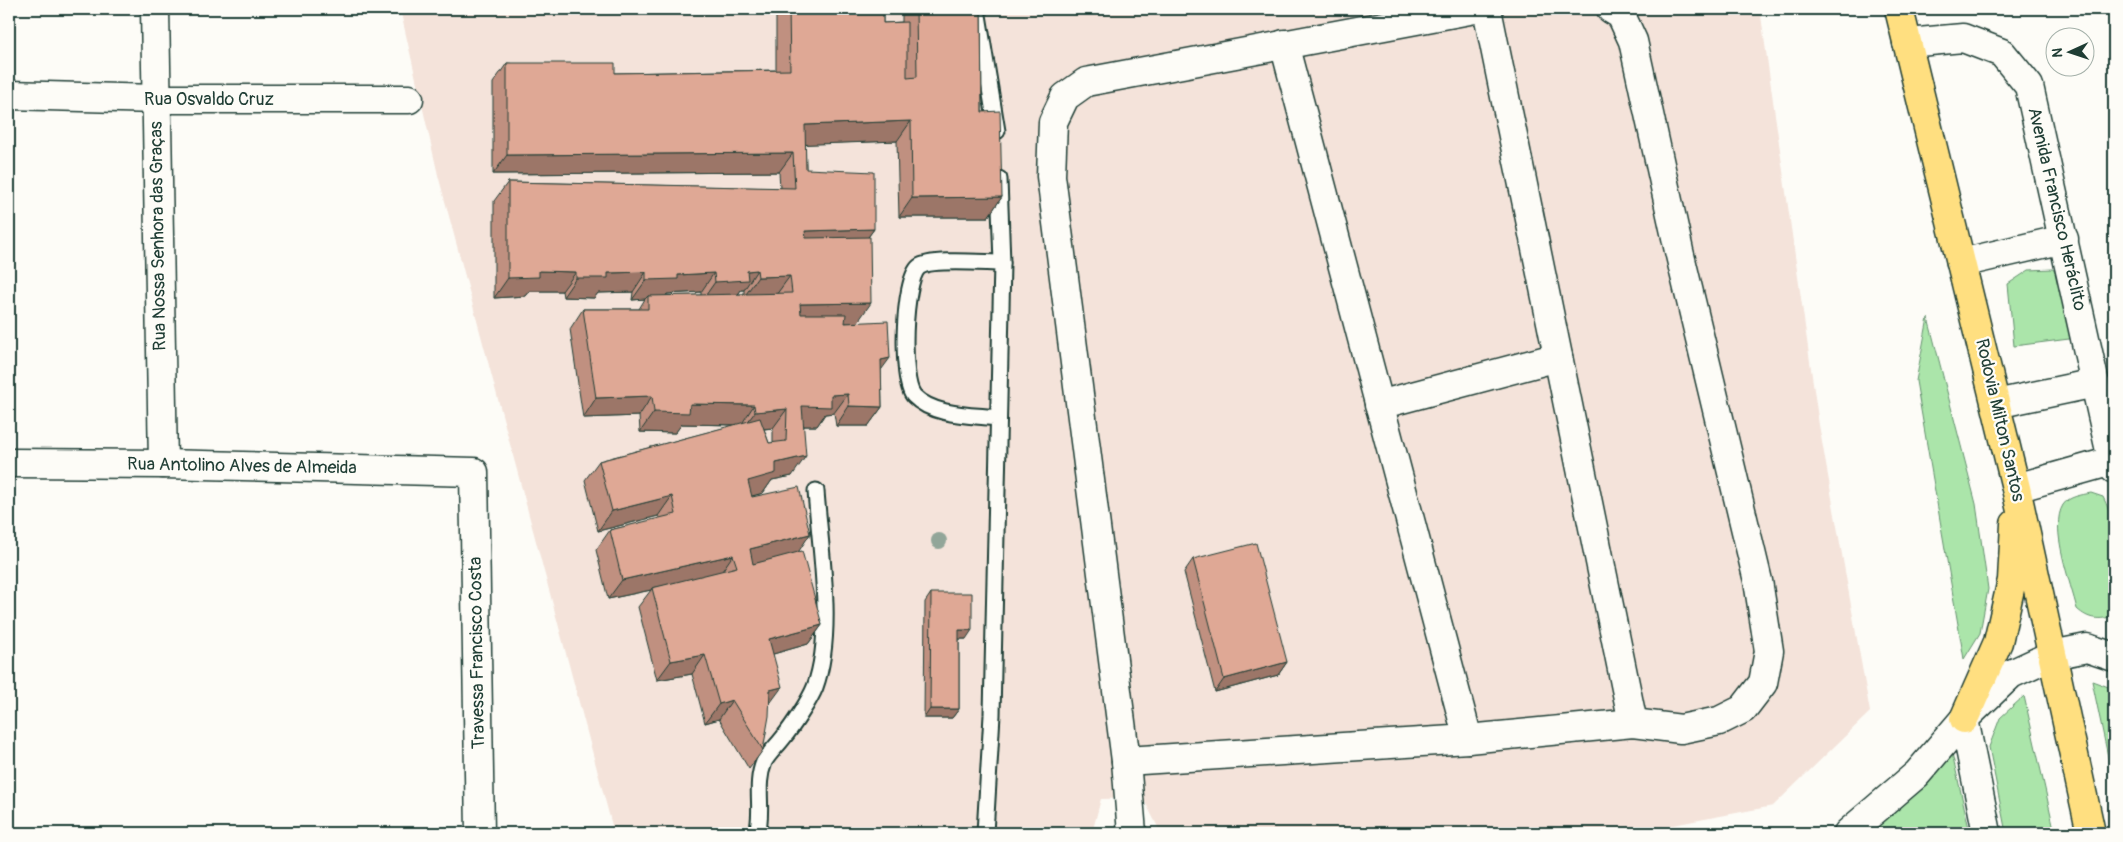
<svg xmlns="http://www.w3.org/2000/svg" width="2123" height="842" font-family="Pangolin,sans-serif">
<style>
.built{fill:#f4e3da}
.green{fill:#abe5aa;stroke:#65916f}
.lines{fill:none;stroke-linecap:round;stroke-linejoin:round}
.service-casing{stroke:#1f3d34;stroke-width:19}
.minor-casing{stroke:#1f3d34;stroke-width:31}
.secondary-casing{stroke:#1f3d34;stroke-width:31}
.trunk-casing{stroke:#1f3d34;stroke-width:31}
.service{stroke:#fdfcf7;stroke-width:15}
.minor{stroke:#fdfcf7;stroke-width:28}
.secondary{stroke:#fdfcf7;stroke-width:28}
.trunk{stroke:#ffdf80;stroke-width:28}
.tree{fill:#92a699}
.wall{fill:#c09080;stroke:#1f3d34;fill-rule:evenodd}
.shaded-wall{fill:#9c7668;stroke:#1f3d34}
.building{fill:#dfa895;stroke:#1f3d34}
.labels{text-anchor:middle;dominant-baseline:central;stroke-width:4.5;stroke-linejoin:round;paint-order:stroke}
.street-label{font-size:18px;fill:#1f3d34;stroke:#fdfcf7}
</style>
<rect width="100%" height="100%" fill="#fdfcf7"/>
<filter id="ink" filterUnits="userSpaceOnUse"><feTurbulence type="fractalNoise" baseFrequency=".02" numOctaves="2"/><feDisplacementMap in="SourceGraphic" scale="10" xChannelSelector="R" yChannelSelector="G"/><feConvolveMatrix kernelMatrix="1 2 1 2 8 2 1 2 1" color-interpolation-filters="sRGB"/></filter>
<g filter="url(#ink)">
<polygon class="built" points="400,9 1760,9 1819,425 1870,712 1773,806 1652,829 1565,833 1161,833 1143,798 1101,799 1092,833 614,833 438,175"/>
<g class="green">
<polygon points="2053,269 2060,282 2077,338 2014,346 2008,284 2029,270"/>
<polygon points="1928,318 1976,504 1988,589 1980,633 1964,659 1916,381"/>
<path d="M2091 493 2103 497C2121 530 2114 579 2114 616 2099 620 2089 620 2077 609 2071 584 2049 527 2063 505 2069 496 2082 495 2091 493Z"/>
<polygon points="2092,681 2114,689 2114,785"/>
<polygon points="2024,696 2055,833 2006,833 1989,747 2000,718"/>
<polygon points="1952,753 1970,833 1869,833 1903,805"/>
</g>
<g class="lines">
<defs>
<g id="service">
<polyline points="977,9 997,131"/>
<polyline points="999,179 1002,263"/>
<path d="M757 833C764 810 754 786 764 762 768 754 777 746 783 738 792 727 810 700 815 687 835 632 820 549 816 491"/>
<path d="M985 833 992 715 1002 263C985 263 931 258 919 267 903 280 900 381 914 396 933 416 972 415 997 418"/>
</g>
<g id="minor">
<polyline points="155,9 163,464"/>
<polyline points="1611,9 1621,15 1633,41 1679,251 1758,581 1769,651 1763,683 1743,709 1719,721 1681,729 1633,723"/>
<polyline points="1284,44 1468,739"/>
<polyline points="9,95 156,99 409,99"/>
<polyline points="1379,405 1558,357"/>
<polyline points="9,463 163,464 474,472 480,833"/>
<polyline points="1126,761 1468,739 1633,723 1487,9"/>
<polyline points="1132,833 1126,761 1051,176 1053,122 1065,97 1086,82 1475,9"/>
</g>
<g id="secondary">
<polyline points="1907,43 1963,38 2002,53 2029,86 2114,469"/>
<polyline points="1961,263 2064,239"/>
<polyline points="1996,404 2095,383"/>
<polyline points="2016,488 2112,461"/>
<polyline points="1964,719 1987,833"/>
<polyline points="1848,833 1917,774 1964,719 2011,674 2052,655 2087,648 2114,657"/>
</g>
<g id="trunk">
<polyline points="1899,9 2016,488 2091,833"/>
<polyline points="1964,719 1998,642 2012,580 2015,524"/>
</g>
</defs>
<use href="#service" class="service-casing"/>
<use href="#minor" class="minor-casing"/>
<use href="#secondary" class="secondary-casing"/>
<use href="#trunk" class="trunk-casing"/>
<use href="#service" class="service"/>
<use href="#minor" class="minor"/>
<use href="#secondary" class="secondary"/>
<use href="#trunk" class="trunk"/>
</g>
<circle class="tree" cx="939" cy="541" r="8"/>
<g class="wall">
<path d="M776 9H883V23L902 22V12L905 9H981L982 112 1002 197 988 217H899L897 141 805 144 806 169 874 229 868 237 857 323 881 370 882 407 868 426H836L834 413 825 414 817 426H804L792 476 772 480 763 493 751 496 752 497 810 534 797 552 822 625 808 644 773 654 769 704 763 750 749 769 719 719 705 723 692 674 657 680 638 607 651 590 608 599 596 550 610 530 659 519 658 516 598 531 585 480 599 461 735 425 682 424 675 433 640 432 639 416 583 418 570 329 583 309H639L645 299 632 300 633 292 598 293 594 298 563 297 562 291H529L525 296 494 298V201L508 182 780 188 779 172 493 174V83L507 63 615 73 776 70ZM741 290H744V294H738ZM701 292V295L666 296 667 294ZM773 428V443H769L764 429Z"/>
<polygon points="1193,559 1287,662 1278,675 1215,692 1184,572"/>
<polygon points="931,593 966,639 959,639 959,709 952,718 924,718 925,602"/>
</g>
<g class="shaded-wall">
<polygon points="911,121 897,141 791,145 805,125"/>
<polygon points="793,153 779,172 493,174 507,155"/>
<polygon points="1002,197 988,217 899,217 912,198"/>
<polygon points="874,229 860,248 791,250 805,231"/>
<polygon points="757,270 744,290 741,290 734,300 701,302 715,282 747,271"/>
<polygon points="539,271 576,272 562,291 529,291 525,296 494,298 508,278"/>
<polygon points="646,272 633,292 598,293 594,298 563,297 576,278 608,273"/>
<polygon points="714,273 701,292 667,294 664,299 648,296 645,299 632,300 646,280 678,275"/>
<polygon points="790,276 776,295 744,297 758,277"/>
<polygon points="871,303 857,323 786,323 800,304"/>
<polygon points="890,358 876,377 881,360"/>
<polygon points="848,394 834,413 825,414 817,426 789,426 802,406 831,395"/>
<polygon points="652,396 639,416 583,418 596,398"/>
<polygon points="690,404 754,405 741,425 682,424 675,433 640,432 654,412"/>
<polygon points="849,406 882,407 868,426 836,426"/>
<polygon points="787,409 773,428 741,431 755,412"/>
<polygon points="806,456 792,476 772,480 763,493 734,501 748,481 776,463"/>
<polygon points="672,496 658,516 598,531 612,511"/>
<polygon points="810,534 797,554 736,568 750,549"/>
<polygon points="733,555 720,574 652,588 651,590 608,599 622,580"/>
<polygon points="822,625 808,644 756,659 769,639"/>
<polygon points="959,630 972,630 966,639 953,639"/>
<polygon points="705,655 692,674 657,680 671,661"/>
<polygon points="1287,662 1278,675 1215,692 1224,679"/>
<polygon points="782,687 768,706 770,690"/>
<polygon points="732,700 719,719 705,723 719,704"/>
<polygon points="930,709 959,709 952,718 924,718"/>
</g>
<g class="building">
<polygon points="789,9 883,9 883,23 907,22 907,78 917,77 916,9 981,9 982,112 1000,111 1002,197 912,198 911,121 805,125 806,169 874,172 874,229 805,231 806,238 870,237 871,303 800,304 801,314 846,314 845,323 888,321 890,358 881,360 882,407 849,406 848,394 831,395 831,407 802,406 806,456 776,463 776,473 748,481 752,497 799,487 810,534 750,549 753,564 802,551 822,625 769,639 782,687 770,690 769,716 763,750 732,700 719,704 705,655 671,661 652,588 737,567 733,555 622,580 610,530 676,514 672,496 612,511 599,461 760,418 769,443 786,441 787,409 755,412 754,405 690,404 689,413 654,412 652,396 596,398 583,309 648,309 648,296 792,293 790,276 758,277 757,270 747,271 748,280 715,282 714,273 678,275 678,279 646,280 646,272 608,273 608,278 576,278 576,272 539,271 539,277 508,278 508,182 795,188 793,153 507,155 507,63 615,63 615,73 790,70"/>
<polygon points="1256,543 1287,662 1224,679 1193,559"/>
<polygon points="931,593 972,593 972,630 959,630 959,709 930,709"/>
</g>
</g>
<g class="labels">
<g class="street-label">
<text x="209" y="99">Rua Osvaldo Cruz</text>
<text transform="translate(2057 209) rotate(77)">Avenida Francisco Heráclito</text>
<text transform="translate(158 236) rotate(-91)">Rua Nossa Senhora das Graças</text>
<text transform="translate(2000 420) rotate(77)">Rodovia Milton Santos</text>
<text transform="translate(242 466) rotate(1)">Rua Antolino Alves de Almeida</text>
<text transform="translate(477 653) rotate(-91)">Travessa Francisco Costa</text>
</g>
</g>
<rect width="2123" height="842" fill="none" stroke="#fdfcf7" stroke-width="30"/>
<rect x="15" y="15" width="2093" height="812" fill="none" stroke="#1f3d34" stroke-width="2" filter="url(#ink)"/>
<g transform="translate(2070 52) rotate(267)"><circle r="24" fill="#fdfcf7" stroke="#a4b0a9"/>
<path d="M0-4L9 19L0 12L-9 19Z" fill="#1f3d34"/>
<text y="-8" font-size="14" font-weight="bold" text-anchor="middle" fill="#1f3d34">N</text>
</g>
</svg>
